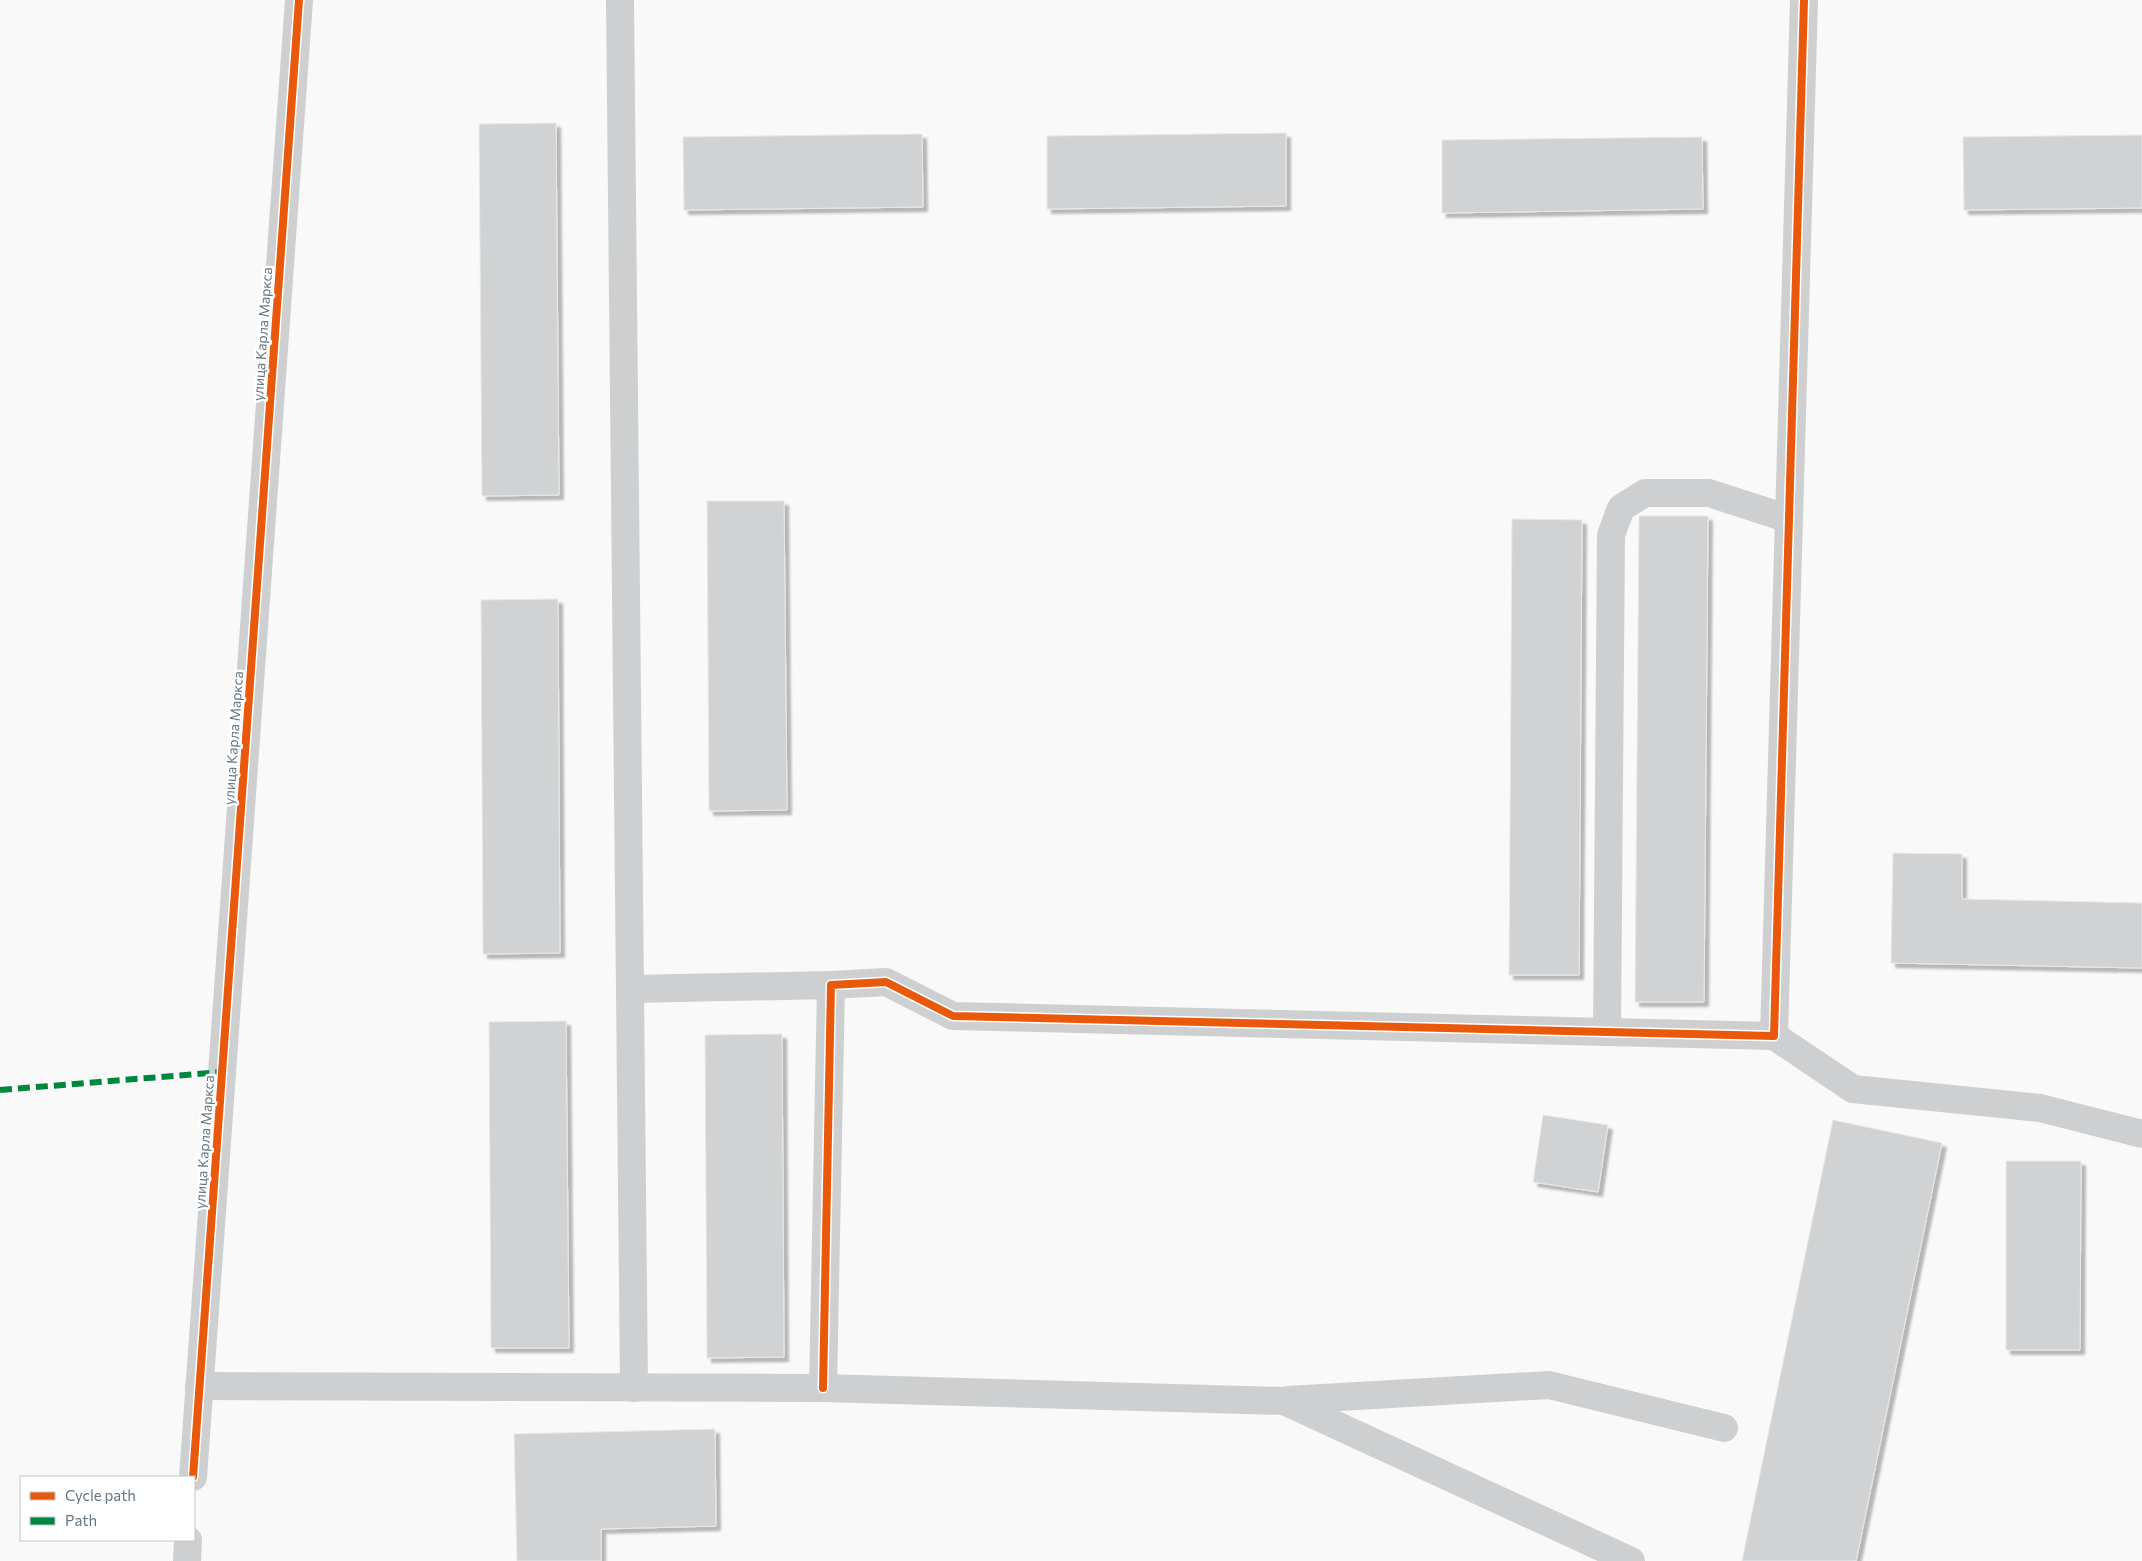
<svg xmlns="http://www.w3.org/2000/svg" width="2142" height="1561" font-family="Commissioner,sans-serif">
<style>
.building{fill:#d0d2d3;stroke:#e8e8e8;filter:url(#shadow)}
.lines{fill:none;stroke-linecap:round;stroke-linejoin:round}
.minor{stroke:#cecfd0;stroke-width:28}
.quiet{stroke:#00873e;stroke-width:6;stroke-dasharray:12 6;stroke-linecap:butt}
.cycleway-casing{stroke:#fff;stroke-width:11}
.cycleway{stroke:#e8590c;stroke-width:8}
.labels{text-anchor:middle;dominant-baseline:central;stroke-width:5;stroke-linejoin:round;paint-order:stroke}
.street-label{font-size:14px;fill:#657683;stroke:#fff}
</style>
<defs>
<filter id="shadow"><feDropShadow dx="4.5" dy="4.5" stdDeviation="1" flood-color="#0004"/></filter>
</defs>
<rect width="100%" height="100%" fill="#f9f9f9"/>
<g class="building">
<polygon points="556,123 559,495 482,496 479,124"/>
<polygon points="1286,133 1286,206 1047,209 1047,136"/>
<polygon points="922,134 923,207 684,210 683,137"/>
<polygon points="2142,135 2142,208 1964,210 1963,137"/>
<polygon points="1702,137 1703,209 1442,213 1442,140"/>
<polygon points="707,501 784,501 787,810 709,811"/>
<polygon points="1639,516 1708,516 1704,1002 1635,1002"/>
<polygon points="1512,519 1582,520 1579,975 1509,975"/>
<polygon points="558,599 560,953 483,954 481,600"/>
<polygon points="1893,853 1962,854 1962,899 2142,903 2142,968 1891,963"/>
<polygon points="566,1021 569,1348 491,1348 489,1022"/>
<polygon points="782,1034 784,1357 707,1358 705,1035"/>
<polygon points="1543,1115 1608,1125 1598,1192 1533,1182"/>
<polygon points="1833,1120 1942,1143 1856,1561 1742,1561"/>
<polygon points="2006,1161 2081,1161 2080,1350 2006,1350"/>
<polygon points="715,1429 716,1526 601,1529 601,1561 517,1561 514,1434"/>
</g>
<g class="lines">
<g class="minor">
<polyline points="620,0 634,1388"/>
<polyline points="631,989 831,985"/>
<polyline points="1607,1032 1611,535 1621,508 1645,493 1709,493 1789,519"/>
<polyline points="1774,1036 1853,1089 2040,1108 2142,1134"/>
<polyline points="199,1386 823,1388 1284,1401 1631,1561"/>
<polyline points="823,1388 831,985 886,982 953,1016 1774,1036 1804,0"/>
<polyline points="1288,1400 1549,1385 1724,1428"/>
<polyline points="193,1477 299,0"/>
<polyline points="187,1561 188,1540"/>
</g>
<polyline class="quiet" points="0,1090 222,1072"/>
<defs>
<g id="cycleway">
<polyline points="823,1388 831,985 886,982 953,1016 1774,1036 1804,0"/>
<polyline points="193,1477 299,0"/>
</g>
</defs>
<use href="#cycleway" class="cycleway-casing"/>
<use href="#cycleway" class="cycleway"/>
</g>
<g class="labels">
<g class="street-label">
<text transform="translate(262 334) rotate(-86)">улица Карла Маркса</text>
<text transform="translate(233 738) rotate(-86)">улица Карла Маркса</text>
<text transform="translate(204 1142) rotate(-86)">улица Карла Маркса</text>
</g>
</g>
<rect x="20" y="1476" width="175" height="65" fill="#ffffff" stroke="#c1c8cd"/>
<rect x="30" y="1492" width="25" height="8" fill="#e8590c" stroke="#c1c8cd"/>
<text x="65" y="1501" font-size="15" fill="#657683">Cycle path</text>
<rect x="30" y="1517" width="25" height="8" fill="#00873e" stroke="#c1c8cd"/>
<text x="65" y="1526" font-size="15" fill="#657683">Path</text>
</svg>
